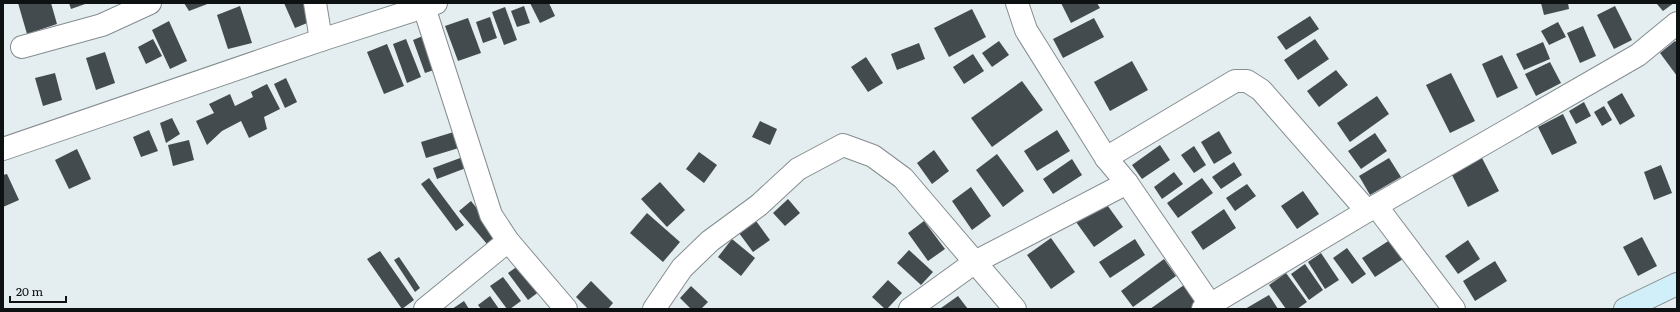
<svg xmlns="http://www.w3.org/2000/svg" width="1680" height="312" font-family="Literata,serif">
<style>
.building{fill:#444b4e}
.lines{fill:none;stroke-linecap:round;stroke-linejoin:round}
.street-casing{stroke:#858d90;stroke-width:24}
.secondary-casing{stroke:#858d90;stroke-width:24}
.street{stroke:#fff;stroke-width:22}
.secondary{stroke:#d1eff9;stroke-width:22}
</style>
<rect width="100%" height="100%" fill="#e4edf0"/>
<g class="building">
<polygon points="18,3 51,3 57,24 27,34"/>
<polygon points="69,3 88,3 71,9"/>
<polygon points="184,3 210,3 189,11"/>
<polygon points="284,3 304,3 312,21 295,28"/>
<polygon points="530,3 549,3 555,16 540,23"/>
<polygon points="1061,3 1097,3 1100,8 1071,23"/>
<polygon points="1541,3 1568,3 1569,9 1544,15"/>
<polygon points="1656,3 1674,3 1663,11"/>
<polygon points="240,6 252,43 228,49 217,15"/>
<polygon points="524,6 530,23 517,27 511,11"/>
<polygon points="1615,6 1632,40 1614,49 1597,15"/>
<polygon points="505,7 517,40 504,45 492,12"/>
<polygon points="972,9 986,37 949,57 934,28"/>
<polygon points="1310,16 1319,29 1286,50 1277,37"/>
<polygon points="490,17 497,38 483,43 476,22"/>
<polygon points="468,18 481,53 458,61 445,26"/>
<polygon points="1094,18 1104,37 1063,58 1053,39"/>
<polygon points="169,21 187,61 170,69 152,30"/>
<polygon points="1558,22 1566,37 1549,45 1541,31"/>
<polygon points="1583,26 1596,56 1580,63 1567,33"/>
<polygon points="428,34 440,68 425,73 413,40"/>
<polygon points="153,39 162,56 146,64 138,47"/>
<polygon points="406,39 421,77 407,83 393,44"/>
<polygon points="1315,39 1329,59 1298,80 1284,60"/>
<polygon points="999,41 1009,55 992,67 982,53"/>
<polygon points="1675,41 1677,43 1677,76 1660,53"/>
<polygon points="1543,42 1550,59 1524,70 1516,54"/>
<polygon points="919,43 925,59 897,70 891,54"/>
<polygon points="387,44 404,86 384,94 367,52"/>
<polygon points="105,52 115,83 96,90 86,58"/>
<polygon points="973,54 984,71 964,84 953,67"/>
<polygon points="1502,55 1518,88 1497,98 1482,64"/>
<polygon points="866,57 883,83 868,92 851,67"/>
<polygon points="1132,61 1148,90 1110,111 1094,82"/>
<polygon points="1550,62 1561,83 1536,96 1525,74"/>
<polygon points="1336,70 1348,85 1319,107 1307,91"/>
<polygon points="55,73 62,100 43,106 35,78"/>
<polygon points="1451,73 1475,121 1450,133 1426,85"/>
<polygon points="286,78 297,102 285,108 274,84"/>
<polygon points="1022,81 1043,110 992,147 971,118"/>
<polygon points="267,84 280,109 264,117 267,129 249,138 241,121 222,131 207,145 196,121 214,113 209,104 230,94 235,106 253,97 251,92"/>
<polygon points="1622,93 1635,116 1620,125 1607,102"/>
<polygon points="1377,96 1389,114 1350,142 1337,123"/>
<polygon points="1584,102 1591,116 1576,124 1569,111"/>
<polygon points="1604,106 1612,120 1602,126 1594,112"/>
<polygon points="1563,114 1577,143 1552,155 1538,127"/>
<polygon points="172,118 180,134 166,143 160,123"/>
<polygon points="760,121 777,129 770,145 752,137"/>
<polygon points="149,130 158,151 141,157 133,137"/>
<polygon points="1057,130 1070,151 1037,171 1024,151"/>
<polygon points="457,131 462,147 426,158 421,142"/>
<polygon points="1219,131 1232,153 1214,164 1201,142"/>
<polygon points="1375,133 1387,151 1361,169 1348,151"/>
<polygon points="189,140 194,160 173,166 168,145"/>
<polygon points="1160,145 1170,160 1142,179 1132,165"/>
<polygon points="1194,146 1206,165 1194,173 1181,155"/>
<polygon points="77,149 91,179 69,189 55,160"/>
<polygon points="934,150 949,171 932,184 917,163"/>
<polygon points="699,152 717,165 704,183 686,169"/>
<polygon points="997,154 1024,191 1003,207 976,170"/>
<polygon points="1481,156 1499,191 1468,207 1450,171"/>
<polygon points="463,157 466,168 437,179 433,168"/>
<polygon points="1389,158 1401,177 1370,195 1359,176"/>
<polygon points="1072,159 1082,175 1053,194 1043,179"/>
<polygon points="1234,162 1242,175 1221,189 1212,177"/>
<polygon points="1661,165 1672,193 1654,200 1644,172"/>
<polygon points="1174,172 1183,184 1162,199 1154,187"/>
<polygon points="7,174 19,200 3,207 3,175"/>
<polygon points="429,178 464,225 456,231 421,184"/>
<polygon points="1202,178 1213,193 1178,218 1167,203"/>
<polygon points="660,182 685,210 667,227 641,199"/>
<polygon points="1247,184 1256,196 1235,211 1226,198"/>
<polygon points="971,187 991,216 972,230 952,201"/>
<polygon points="1303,191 1319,214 1297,229 1281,206"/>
<polygon points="788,199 800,213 785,226 773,213"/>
<polygon points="471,201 498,235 487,244 459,211"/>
<polygon points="1105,202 1123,227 1094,247 1076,222"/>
<polygon points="1224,209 1236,228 1203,250 1191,232"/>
<polygon points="647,213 680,242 663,262 630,233"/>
<polygon points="756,221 770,240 753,252 739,233"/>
<polygon points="924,221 945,249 928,261 908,233"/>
<polygon points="1642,237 1657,266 1638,276 1623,247"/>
<polygon points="1051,238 1075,272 1051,289 1027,255"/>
<polygon points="1393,238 1406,257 1375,277 1362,258"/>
<polygon points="732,239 755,258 741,276 718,257"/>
<polygon points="1135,239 1145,255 1110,278 1099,262"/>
<polygon points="1468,240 1480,259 1458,274 1445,256"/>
<polygon points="1347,248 1366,274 1352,284 1333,258"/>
<polygon points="909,250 933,272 921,285 897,263"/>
<polygon points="380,251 414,300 402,309 367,259"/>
<polygon points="1321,253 1339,280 1325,289 1308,262"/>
<polygon points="399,257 420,288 415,292 394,260"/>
<polygon points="1164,259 1176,276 1133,307 1121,291"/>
<polygon points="525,261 544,288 528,300 508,273"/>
<polygon points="1495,261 1507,281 1475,301 1463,281"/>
<polygon points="1305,264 1323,290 1309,300 1291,274"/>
<polygon points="1286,273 1307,302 1297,309 1286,309 1269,285"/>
<polygon points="503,277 521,301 510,309 507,309 490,286"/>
<polygon points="888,280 902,293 887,309 885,309 872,297"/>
<polygon points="591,281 613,303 608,309 588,309 576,297"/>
<polygon points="1184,285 1199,306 1195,309 1150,309"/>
<polygon points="691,286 708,302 701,309 691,309 680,298"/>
<polygon points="1269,295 1278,309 1245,309"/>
<polygon points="490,296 499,309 481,309 478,305"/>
<polygon points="958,296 968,309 941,309 941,308"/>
<polygon points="464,301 469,309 452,309"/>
</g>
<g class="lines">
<defs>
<g id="street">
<polyline points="315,3 321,40"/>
<polyline points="1017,3 1026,30 1106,158 1127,183 1210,304 1215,309"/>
<polyline points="424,7 491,215 508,241 566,309"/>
<polyline points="22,47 102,25 150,3"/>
<polyline points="3,149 321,40 436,3"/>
<polyline points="1106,158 1235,81 1247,81 1261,90 1367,211"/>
<polyline points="1377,207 1454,309"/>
<polyline points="425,309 508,241"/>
<polyline points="654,309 682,268 710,241 759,205 798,169 843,145 873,156 903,178 1015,309"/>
<polyline points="910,309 975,262 1127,183"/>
<polyline points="1203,309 1367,211 1638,55 1677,23"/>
</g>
<polyline id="secondary" points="1625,309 1677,284"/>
</defs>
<use href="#street" class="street-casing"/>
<use href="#secondary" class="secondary-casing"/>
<use href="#street" class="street"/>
<use href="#secondary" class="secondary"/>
</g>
<rect width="1680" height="312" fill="none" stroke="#0e1112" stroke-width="8"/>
<path d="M10 296v6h56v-6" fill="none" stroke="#0e1112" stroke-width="2"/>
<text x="16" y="296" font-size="12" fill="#0e1112" stroke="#e4edf0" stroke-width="3" paint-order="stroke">20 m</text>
</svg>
